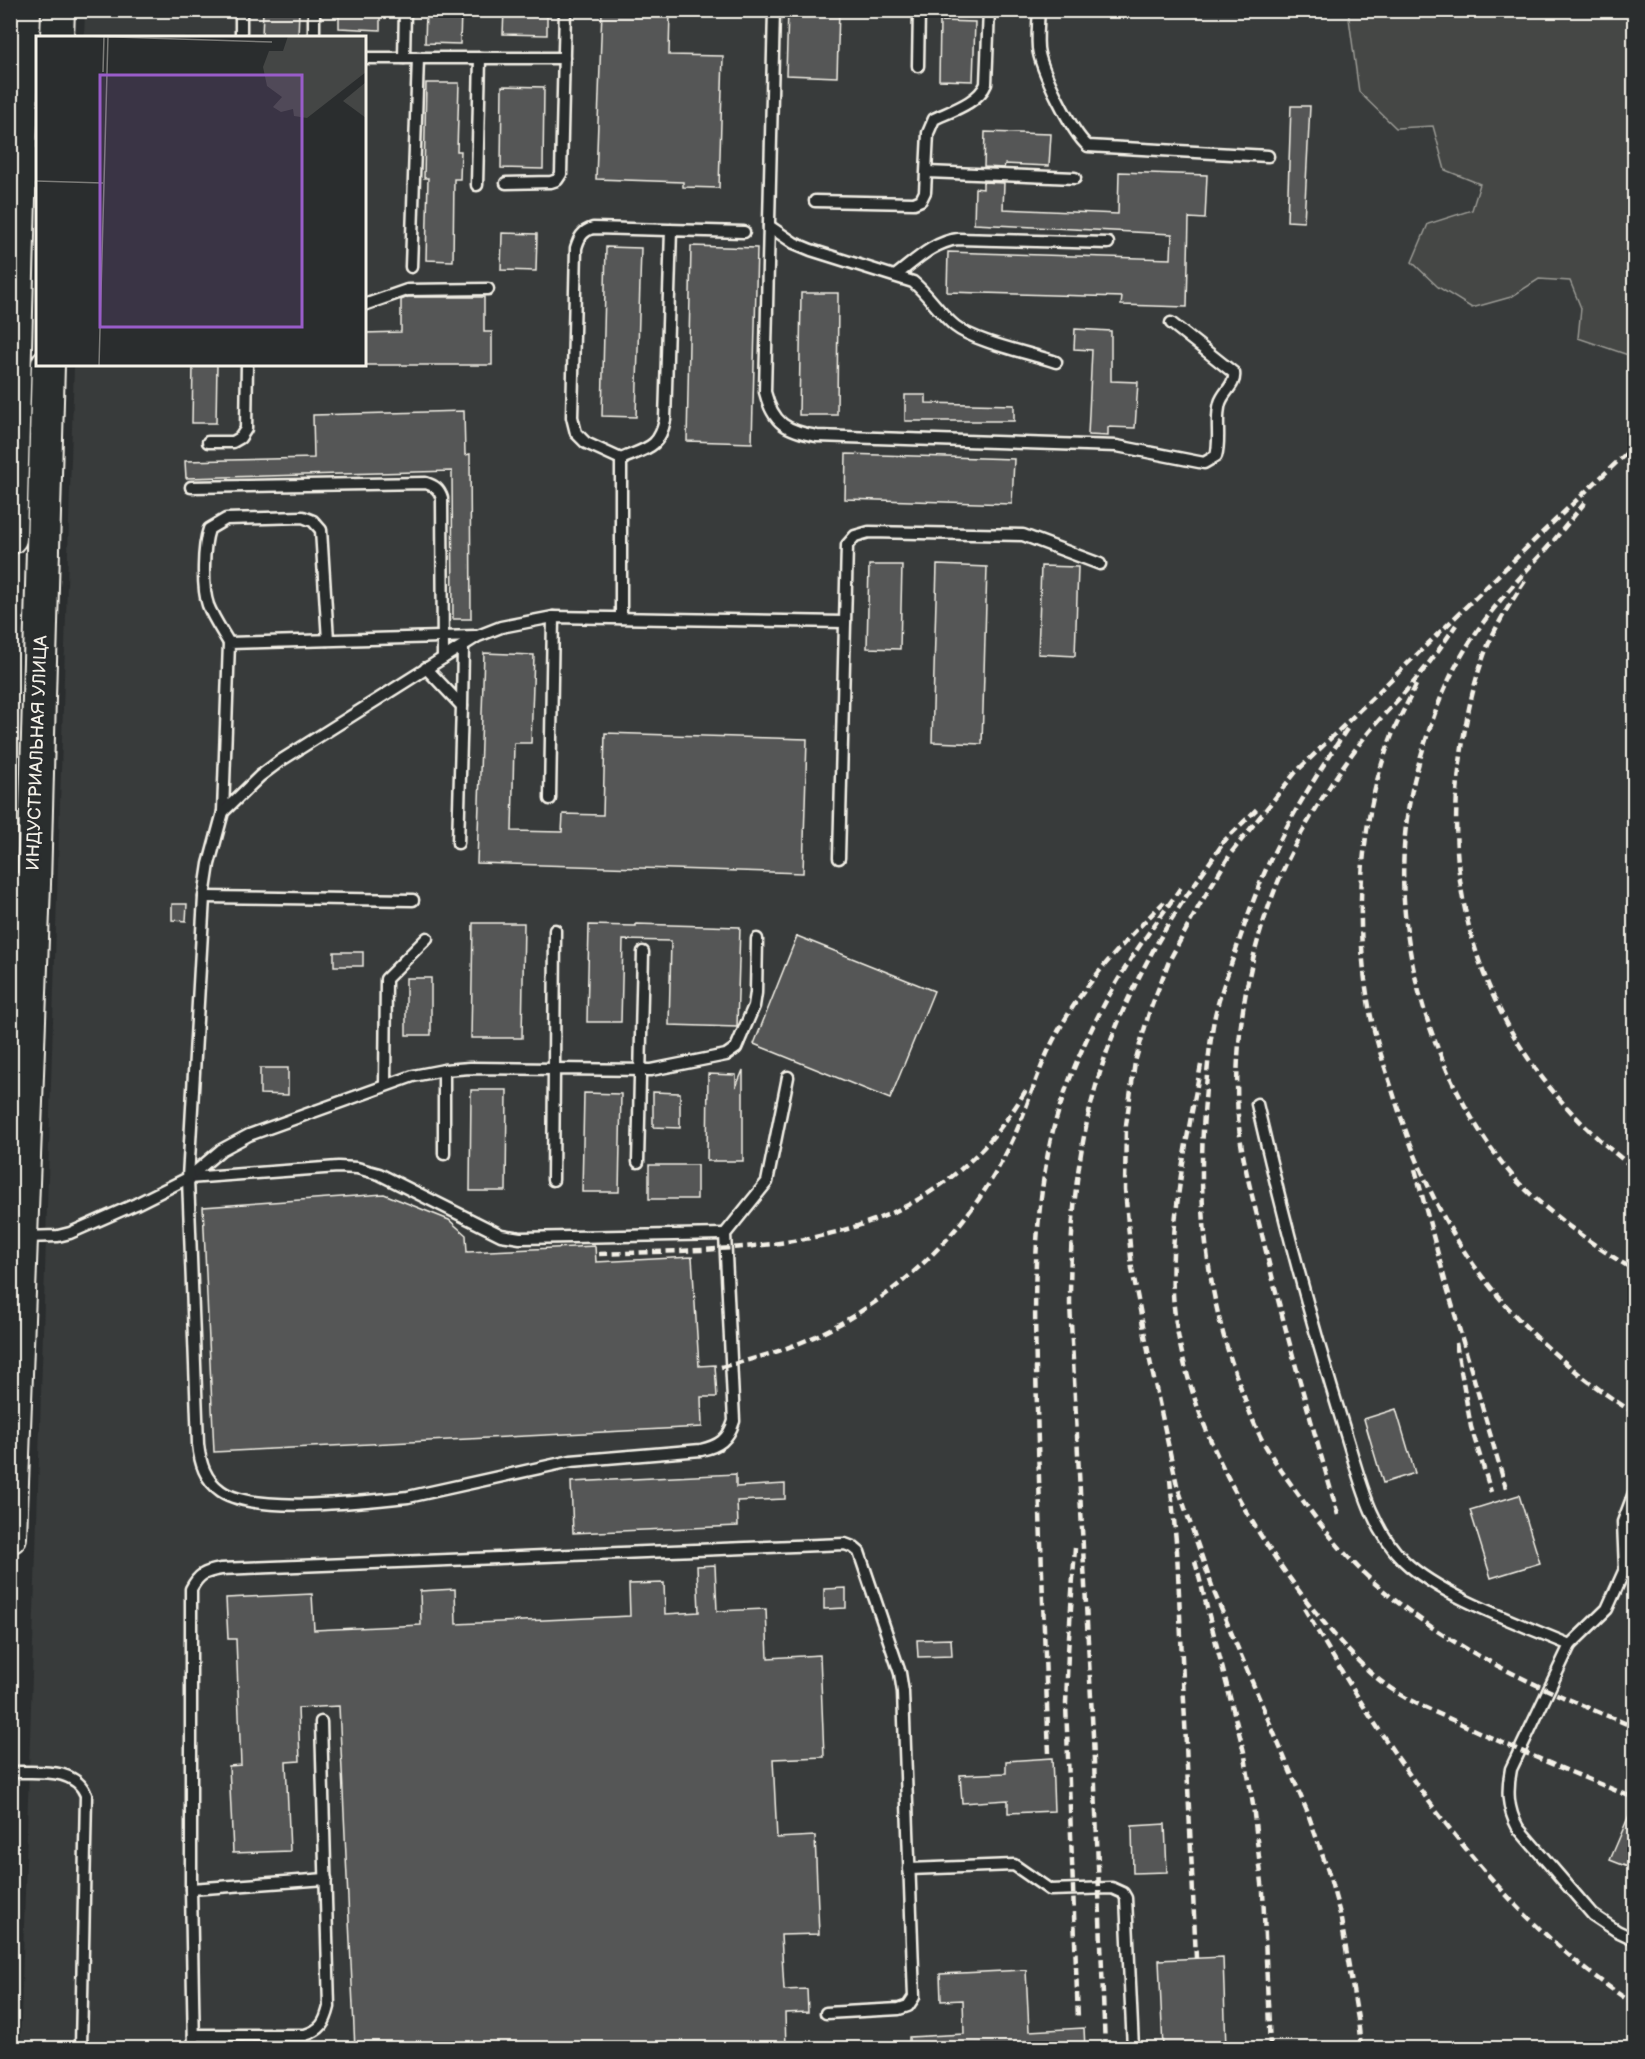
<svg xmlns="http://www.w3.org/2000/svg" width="1645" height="2059" font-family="'Balsamiq Sans',sans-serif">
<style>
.built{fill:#373a3a}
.green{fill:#444645;stroke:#9c9c96;stroke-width:1.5}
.building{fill:#555756;stroke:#f4f1e8;stroke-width:1.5}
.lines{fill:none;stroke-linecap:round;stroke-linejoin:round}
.service-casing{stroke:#f4f1e8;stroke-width:15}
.minor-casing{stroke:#f4f1e8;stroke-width:24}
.primary-casing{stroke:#f4f1e8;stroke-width:36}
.service{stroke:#2a2d2e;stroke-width:10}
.minor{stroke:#2a2d2e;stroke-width:20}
.primary{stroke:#2a2d2e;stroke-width:32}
.rail{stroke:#f4f1e8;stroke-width:4.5;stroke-dasharray:9 4.5;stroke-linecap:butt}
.labels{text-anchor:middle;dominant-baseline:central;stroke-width:5;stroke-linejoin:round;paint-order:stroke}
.street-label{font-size:18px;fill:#f4f1e8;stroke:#2a2d2e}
.inset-road{fill:none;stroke:#7b7b78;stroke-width:1.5}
.view{fill:#995dc9;fill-opacity:0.15;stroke:#995dc9;stroke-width:3}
.inset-edge{fill:none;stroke:#f4f1e8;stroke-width:3}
</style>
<rect width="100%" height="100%" fill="#2a2d2e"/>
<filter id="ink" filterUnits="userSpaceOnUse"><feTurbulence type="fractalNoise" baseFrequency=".0167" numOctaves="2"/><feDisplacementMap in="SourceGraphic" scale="12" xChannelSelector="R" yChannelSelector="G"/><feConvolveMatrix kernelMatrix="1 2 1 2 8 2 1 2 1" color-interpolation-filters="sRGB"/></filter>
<g filter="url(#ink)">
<polygon class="built" points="85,11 1634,11 1634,2048 20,2048 74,365 364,364 364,38 84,37"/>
<polygon class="green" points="1348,11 1634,11 1634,357 1578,338 1581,308 1570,281 1539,279 1511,297 1472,308 1438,287 1412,262 1428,224 1472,210 1480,184 1445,170 1433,126 1396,128 1359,92"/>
<g class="building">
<polygon points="263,10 299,10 298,38 262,38"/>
<polygon points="339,10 380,10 380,30 339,28"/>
<polygon points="426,10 461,10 460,44 425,43"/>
<polygon points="504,10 547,10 547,35 503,34"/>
<polygon points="602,10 670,10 669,55 723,56 719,188 683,187 683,182 596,179"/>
<polygon points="788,10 839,10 837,77 786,75"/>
<polygon points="940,21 975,22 973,81 939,80"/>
<polygon points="426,83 459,83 457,151 461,151 460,179 454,179 453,261 426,260 428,178 424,178"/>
<polygon points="502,86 544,87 543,169 501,168"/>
<polygon points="1291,106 1310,106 1304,222 1287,221"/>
<polygon points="985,132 1051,134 1049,166 1005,164 1004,168 984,167"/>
<polygon points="1119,172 1207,175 1205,219 1189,218 1187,307 1121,305 1122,297 947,292 948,252 1171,259 1172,234 974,224 975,188 983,189 983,182 1004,183 1003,209 1118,214"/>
<polygon points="502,233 537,234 536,271 501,270"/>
<polygon points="691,246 757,248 752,443 687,441"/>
<polygon points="606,247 641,248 636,417 602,416"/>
<polygon points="801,293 838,293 837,415 799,415"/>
<polygon points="408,297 484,297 484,332 492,332 492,365 364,365 364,333 401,332 401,300"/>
<polygon points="1075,329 1111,331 1111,381 1138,382 1135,428 1108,427 1108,436 1088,435 1092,350 1074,349"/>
<polygon points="193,364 217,364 216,423 192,423"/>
<polygon points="905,395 926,395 926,403 1014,405 1014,421 905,421"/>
<polygon points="464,411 465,455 470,454 471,619 453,619 452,471 186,478 185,461 314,458 313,415"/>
<polygon points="846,454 1014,459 1012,504 845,499"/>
<polygon points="869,565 902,565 900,649 867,648"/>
<polygon points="937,565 987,567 982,744 932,742"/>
<polygon points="1041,566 1078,567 1075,656 1038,654"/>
<polygon points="484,653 534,655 531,743 514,743 512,831 562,832 563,814 603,815 605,733 807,739 803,873 477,863"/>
<polygon points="172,904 187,904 186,921 172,920"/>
<polygon points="473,923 524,923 522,1038 471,1038"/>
<polygon points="636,924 740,927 737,1027 669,1025 671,941 623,940 621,1022 587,1022 589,925 636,926"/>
<polygon points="797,936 934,991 890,1099 754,1044"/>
<rect x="334" y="952" width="29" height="14"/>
<rect x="406" y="978" width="25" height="57"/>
<polygon points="260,1068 288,1068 288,1095 260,1094"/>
<polygon points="743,1070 743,1161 707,1161 708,1074 736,1075 736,1087"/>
<polygon points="471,1090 507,1090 506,1191 470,1191"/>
<polygon points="653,1092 680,1093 680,1128 653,1127"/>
<polygon points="584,1093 621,1094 619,1192 582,1192"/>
<rect x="649" y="1165" width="48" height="34"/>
<polygon points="384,1194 449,1220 466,1235 467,1252 595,1246 596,1262 692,1257 699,1366 715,1365 717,1397 701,1397 702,1427 214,1452 203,1207"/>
<polygon points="1396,1409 1415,1473 1383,1483 1364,1419"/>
<polygon points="736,1474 736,1487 785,1484 785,1499 737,1501 738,1526 573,1533 571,1482"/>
<polygon points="1519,1495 1540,1563 1491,1578 1470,1510"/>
<polygon points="715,1565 717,1611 766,1609 768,1658 820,1655 824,1757 773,1759 777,1838 815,1836 819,1934 781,1935 784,1990 807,1989 808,2012 785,2013 786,2049 355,2049 339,1706 298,1708 300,1761 286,1762 290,1851 233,1853 229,1766 241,1765 236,1639 228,1639 226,1598 312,1594 314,1630 421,1625 420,1591 455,1589 456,1624 630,1616 629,1584 664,1583 665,1614 699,1612 697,1566"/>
<polygon points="846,1588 846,1608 824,1609 824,1589"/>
<polygon points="951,1639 952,1656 918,1657 917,1640"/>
<polygon points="1052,1758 1054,1811 1008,1813 1008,1800 962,1803 960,1775 1006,1773 1006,1761"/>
<polygon points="1633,1806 1635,1851 1628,1867 1610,1860"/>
<polygon points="1165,1824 1167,1872 1133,1873 1132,1826"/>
<polygon points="1223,1957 1226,2049 1163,2049 1159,1960"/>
<polygon points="1026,1970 1029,2031 1084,2028 1085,2049 909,2049 909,2037 964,2034 963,2000 941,2001 940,1974"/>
</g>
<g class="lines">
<defs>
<g id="service">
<path d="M774 10 765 392C773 424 787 431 817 436L1117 446 1204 463 1216 456C1221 439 1215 420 1220 403 1223 392 1236 385 1234 373L1171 323"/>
<path d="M1039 10C1038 23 1037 36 1038 48 1040 68 1072 133 1088 146L1268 156"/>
<polyline points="241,38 241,10"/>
<polyline points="314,38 314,10"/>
<polyline points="364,58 564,58"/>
<polyline points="404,58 405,10"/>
<polyline points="918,66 919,10"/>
<polyline points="927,172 1075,178"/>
<polyline points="506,183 551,182 557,180 561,174 565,10"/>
<polyline points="477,185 480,58"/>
<path d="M815 201 914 203 921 200 925 192 928 133 934 119C951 111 979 102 986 84L989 10"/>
<path d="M769 226 794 243 811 250 913 282C929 295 939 313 955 326 975 342 1030 353 1056 362"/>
<path d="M671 230 665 420C659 449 646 448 621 459L586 443 576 433 572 417 576 248C579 238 582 231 593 228L744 232"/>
<polyline points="411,267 418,58"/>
<path d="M895 276C915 261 933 242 958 239L1108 243"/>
<polyline points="364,305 407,290 488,289"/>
<polyline points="208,442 233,442 240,438 246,429 247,364"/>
<polyline points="621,459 621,618"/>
<path d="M191 487 426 483C435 486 439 489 442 498L443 658"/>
<path d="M229 643C222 631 213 618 208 605 202 588 203 546 209 529L226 519 303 517 313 521 321 530 328 640"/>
<polyline points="426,668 462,706 458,843"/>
<polyline points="462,706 463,646"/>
<polyline points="550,799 553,617"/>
<polyline points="223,812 229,643 476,636"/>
<polyline points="839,858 847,545 855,536 869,532 1023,535 1100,564"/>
<polyline points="204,897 413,900"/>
<polyline points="444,1070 444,1154"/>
<polyline points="385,1085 386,979 427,938"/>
<path d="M1257 1104C1282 1212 1310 1319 1343 1425 1358 1471 1368 1526 1404 1561 1442 1597 1521 1624 1570 1645L1511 1769C1507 1790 1507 1808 1518 1828L1593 1915 1617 1931 1634 1939"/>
<polyline points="638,1162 643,952"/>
<path d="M188 1178 198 1444C200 1463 205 1480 221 1491 256 1515 366 1501 408 1497L571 1461 701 1450C719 1446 728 1440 734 1421L725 1234 767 1182 788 1077"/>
<polyline points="188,1178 338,1167 357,1168 379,1174 501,1235 520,1238 725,1234"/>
<polyline points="188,1178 221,1150 249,1135 413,1076 444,1070 470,1068 554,1069 555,930"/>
<polyline points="553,1180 554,1069 651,1070 726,1055 736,1048 754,1006 756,993 757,939"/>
<polyline points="24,1237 58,1236 70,1233 136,1204 188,1178 204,897 209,864 223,812 260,776 280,761 478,636 501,627 553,617 845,622"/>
<polyline points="1570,1645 1607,1609 1625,1569 1623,1522 1634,1493"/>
<path d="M10 1772C36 1773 75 1766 86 1795L81 2048"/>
<polyline points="909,1869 1014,1865 1050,1890 1112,1888 1123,1893 1126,1898 1133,2048"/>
<polyline points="191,1889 326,1879"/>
<path d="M194 2035H305C321 2030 325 2023 329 2007L321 1722"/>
<path d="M194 2048 191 1889V1589C199 1574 204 1572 221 1569L845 1544 853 1547 859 1552 900 1673 903 1692 914 1997 908 2006 899 2009 826 2013"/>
</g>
<polyline id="minor" points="10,883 34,884"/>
<g id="primary">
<polyline points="57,38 58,10"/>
<polyline points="10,538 24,10"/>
<polyline points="10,1537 34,884 48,364"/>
</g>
</defs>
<use href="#service" class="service-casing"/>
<use href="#minor" class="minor-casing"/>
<use href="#primary" class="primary-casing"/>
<use href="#service" class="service"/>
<use href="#minor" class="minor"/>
<use href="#primary" class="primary"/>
<g class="rail">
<path d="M1550 545C1516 581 1482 618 1458 662 1443 689 1433 717 1424 746 1420 759 1416 772 1413 785 1390 887 1409 993 1454 1085 1471 1119 1493 1155 1519 1183 1553 1217 1593 1245 1634 1270"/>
<polyline points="1545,551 1587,500"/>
<path d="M1525 581C1509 605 1491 633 1482 661 1471 693 1464 729 1460 763 1439 924 1504 1071 1634 1168"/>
<path d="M1416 685C1409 700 1401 715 1394 730 1359 815 1353 922 1370 1012 1375 1037 1383 1062 1391 1086 1407 1139 1428 1193 1457 1240 1501 1311 1565 1369 1634 1413"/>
<path d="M1347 729C1322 767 1297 805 1277 846 1260 879 1248 915 1236 950 1228 973 1219 996 1214 1020 1209 1046 1207 1074 1205 1101 1197 1196 1204 1284 1236 1375 1244 1396 1251 1418 1261 1438 1274 1462 1291 1484 1306 1505 1331 1539 1357 1570 1390 1596 1462 1656 1548 1691 1634 1727"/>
<polyline points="1221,844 1259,807"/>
<path d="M1201 1065C1186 1142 1164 1246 1176 1323 1193 1431 1253 1536 1321 1619 1344 1647 1369 1676 1401 1695 1421 1707 1444 1716 1466 1726 1521 1752 1578 1775 1634 1798"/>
<polyline points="1415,1169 1446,1284 1506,1488"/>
<path d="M599 1254C768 1247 928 1255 1026 1090"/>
<polyline points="1456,1343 1471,1427 1491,1492"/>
<path d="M721 1367C755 1359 789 1349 820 1334 905 1293 975 1223 1014 1137 1030 1101 1040 1062 1060 1028 1087 980 1125 941 1164 902"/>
<polyline points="1170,1479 1177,1551 1196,1958"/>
<path d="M1338 1515C1312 1424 1285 1332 1263 1239 1253 1199 1241 1158 1238 1116 1232 1019 1257 910 1305 827 1323 796 1342 766 1364 738 1382 715 1404 695 1422 672 1434 657 1445 641 1456 625"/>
<polyline points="1075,1548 1068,1652 1066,1704 1078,2019"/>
<polyline points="1195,1561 1245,1756 1253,1805 1263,1892 1270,2048"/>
<path d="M1304 1608C1388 1752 1492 1912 1634 2004"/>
<path d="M1049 1753C1044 1637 1040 1522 1037 1407 1035 1330 1032 1253 1044 1176 1047 1158 1050 1140 1055 1123 1071 1067 1098 1011 1129 962 1146 935 1166 910 1183 884"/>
<path d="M1105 2048 1093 1735 1070 1304C1070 1176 1087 1071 1149 958 1171 916 1199 878 1226 839"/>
<polyline points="1361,2048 1358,2019 1340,1914 1328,1871 1307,1811 1214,1592 1177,1485 1150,1361 1132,1269 1125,1189 1126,1125 1135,1062 1149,1013 1169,961 1199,906 1231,853 1295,773 1547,528 1634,446"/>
</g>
</g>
</g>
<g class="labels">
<g class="street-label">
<text transform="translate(37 753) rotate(-88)">ИНДУСТРИАЛЬНАЯ УЛИЦА</text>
</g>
</g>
<g transform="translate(36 36)">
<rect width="330" height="330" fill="#2a2d2e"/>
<path d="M252 0H330V36L271 82 258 80 257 73 245 76 237 71 246 61 231 50 227 31 233 15H247ZM330 46V82L307 65Z" fill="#444645"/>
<path class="inset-road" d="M48 0 236 6M67 36 68 0M0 145 67 147M63 330 72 0"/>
<path class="view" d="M64 39H266V291H64Z"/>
<rect width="330" height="330" class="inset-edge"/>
</g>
<rect width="1645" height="2059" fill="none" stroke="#2a2d2e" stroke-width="36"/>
<rect x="18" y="18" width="1609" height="2023" fill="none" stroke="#f4f1e8" stroke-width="2" filter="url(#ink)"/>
</svg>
